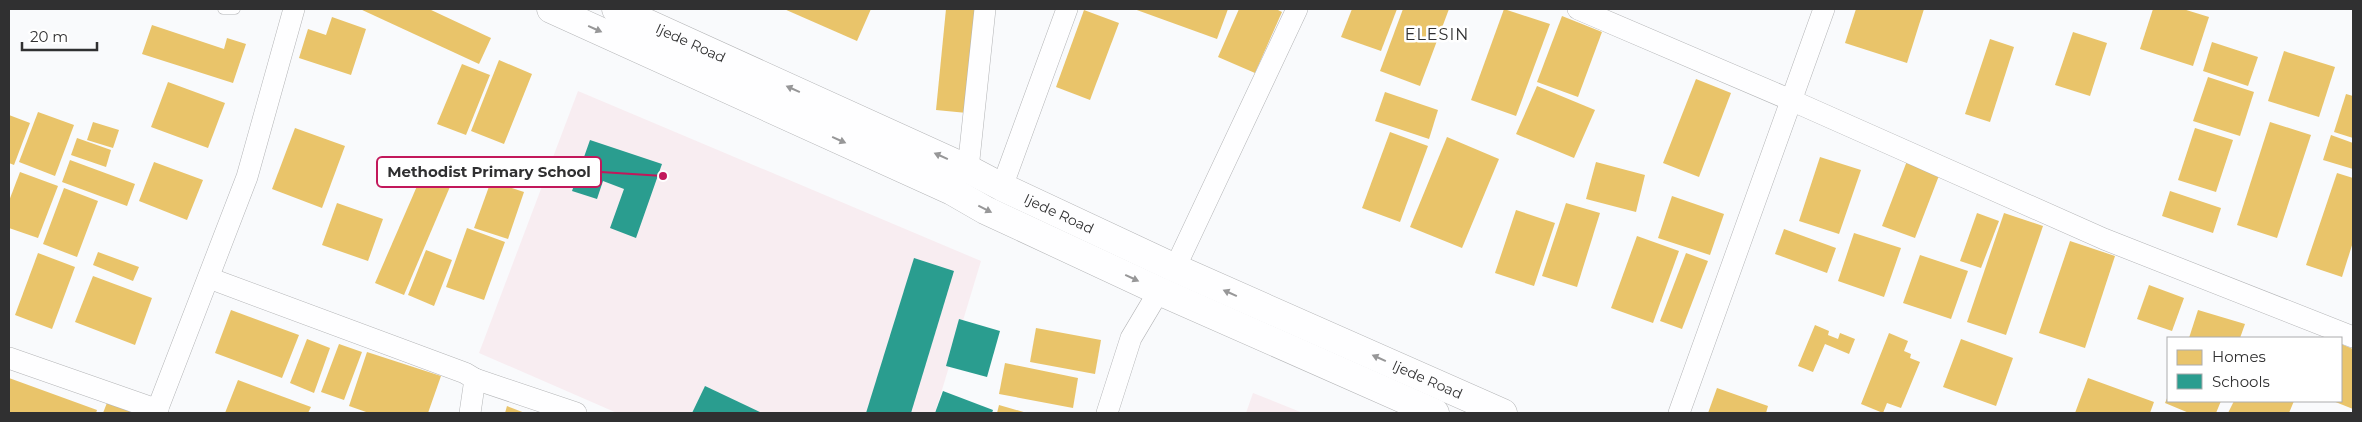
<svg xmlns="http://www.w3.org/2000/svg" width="2362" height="422" font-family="Montserrat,sans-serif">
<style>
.education{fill:#f8edf1}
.homes{fill:#e9c46a}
.schools{fill:#2a9d8f}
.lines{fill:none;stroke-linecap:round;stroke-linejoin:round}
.service-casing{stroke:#b4b5b7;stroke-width:11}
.minor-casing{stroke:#b4b5b7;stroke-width:22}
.secondary-casing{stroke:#b4b5b7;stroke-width:29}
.service{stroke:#fefeff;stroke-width:10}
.minor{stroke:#fefeff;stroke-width:21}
.secondary{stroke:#fefeff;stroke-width:28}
.oneway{fill:#979798}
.labels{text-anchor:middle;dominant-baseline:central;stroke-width:5;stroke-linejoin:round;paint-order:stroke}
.street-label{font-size:14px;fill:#303031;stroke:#fff}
.quarter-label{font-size:16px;letter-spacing:1px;fill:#303031;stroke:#fff}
.leader{fill:none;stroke:#c2185b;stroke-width:2}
.callout-dot{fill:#c2185b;stroke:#fff;stroke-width:2}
.callout{fill:#fff;stroke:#c2185b;stroke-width:2}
.callout-label{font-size:15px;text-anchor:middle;font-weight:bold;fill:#303031}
</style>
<rect width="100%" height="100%" fill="#f9fafc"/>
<g class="education">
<polygon points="578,91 981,261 935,413 617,413 479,353"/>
<polygon points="1253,393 1303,413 1246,413"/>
</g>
<g class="homes">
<polygon points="360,9 429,9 491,38 479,64"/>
<polygon points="784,9 871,9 857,41"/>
<polygon points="946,9 977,9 967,113 936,110"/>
<polygon points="1134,9 1228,9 1217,39"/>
<polygon points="1239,9 1276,9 1282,12 1255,73 1218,57"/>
<polygon points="1352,9 1397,9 1381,51 1341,37"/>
<polygon points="1403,9 1449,9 1420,86 1380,71"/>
<polygon points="1504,9 1550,24 1516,116 1471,100"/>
<polygon points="1856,9 1924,9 1907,63 1845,43"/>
<polygon points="2153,9 2183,9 2209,17 2193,66 2140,49"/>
<polygon points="1084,10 1119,23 1090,100 1056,87"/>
<polygon points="1562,16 1602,32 1578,97 1537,82"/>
<polygon points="332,17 366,29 351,75 299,58 308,29 326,35"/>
<polygon points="152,25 224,49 227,38 246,44 233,83 142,54"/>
<polygon points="2073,32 2107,43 2090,96 2055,85"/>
<polygon points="1990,39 2014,47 1990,122 1965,114"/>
<polygon points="2212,42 2258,57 2248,86 2203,71"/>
<polygon points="2284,51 2335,67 2319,117 2268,101"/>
<polygon points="499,60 532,74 504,144 471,131"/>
<polygon points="462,64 490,75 466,135 437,124"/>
<polygon points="2208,77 2254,92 2240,136 2193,121"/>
<polygon points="1696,79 1731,93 1699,177 1663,163"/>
<polygon points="168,82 225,103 208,148 151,127"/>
<polygon points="1537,86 1595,110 1574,158 1516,134"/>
<polygon points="1385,92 1438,110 1429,139 1375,121"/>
<polygon points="2346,94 2353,96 2353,138 2334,132"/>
<polygon points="38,112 74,125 55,176 19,162"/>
<polygon points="9,115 30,123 14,165 9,163"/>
<polygon points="93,122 119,130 113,148 87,140"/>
<polygon points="2270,122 2311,135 2277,238 2237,225"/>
<polygon points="295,128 345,146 322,208 272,189"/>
<polygon points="2195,128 2233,140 2216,192 2178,180"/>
<polygon points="1390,132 1428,146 1400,222 1362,208"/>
<polygon points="2331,135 2353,143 2353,169 2323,160"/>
<polygon points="1447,137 1499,159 1462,248 1410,227"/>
<polygon points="77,138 111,150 106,167 71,155"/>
<polygon points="1820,157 1861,170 1839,234 1799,221"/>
<polygon points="70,160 135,184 127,206 62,182"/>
<polygon points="1907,161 1940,173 1915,238 1882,226"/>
<polygon points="154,162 203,180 187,220 139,201"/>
<polygon points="1596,162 1645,175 1636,212 1586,199"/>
<polygon points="424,170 452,182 404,295 375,283"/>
<polygon points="20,172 58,186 38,238 9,228 9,201"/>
<polygon points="2337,173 2353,178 2353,242 2342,277 2306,265"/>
<polygon points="491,181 524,192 508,239 474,228"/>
<polygon points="64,188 98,201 77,257 43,244"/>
<polygon points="2170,191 2221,208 2213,233 2162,216"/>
<polygon points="1672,196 1724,214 1710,255 1658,238"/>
<polygon points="337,203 383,219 368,261 322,245"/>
<polygon points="1566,203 1600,213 1577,287 1542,276"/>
<polygon points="1516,210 1555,223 1534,286 1495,273"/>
<polygon points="1977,213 1999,221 1981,268 1960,261"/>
<polygon points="2004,213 2043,226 2006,335 1967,322"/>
<polygon points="467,228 505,242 484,300 446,287"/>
<polygon points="1784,229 1836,248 1827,273 1775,254"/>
<polygon points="1854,233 1901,248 1884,297 1838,281"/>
<polygon points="1637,236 1679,251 1653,323 1611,308"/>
<polygon points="2070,241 2115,256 2085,348 2039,333"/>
<polygon points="426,250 452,260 434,306 408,295"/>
<polygon points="98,252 139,267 133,281 93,265"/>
<polygon points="38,253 75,267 52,329 15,315"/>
<polygon points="1686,253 1708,261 1682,329 1660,321"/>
<polygon points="1920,255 1968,271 1951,319 1903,303"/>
<polygon points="93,276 152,298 135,345 75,322"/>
<polygon points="2149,285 2184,298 2172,331 2137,319"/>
<polygon points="231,310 299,335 282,378 215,353"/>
<polygon points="2198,310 2245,324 2240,338 2189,338"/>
<polygon points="1815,325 1829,331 1828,335 1838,339 1840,333 1855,339 1849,354 1825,344 1813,372 1798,366"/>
<polygon points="1036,328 1101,340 1095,374 1030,362"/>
<polygon points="1889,333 1908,341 1904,351 1911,354 1910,358 1920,362 1901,408 1887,403 1883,413 1861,404"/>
<polygon points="307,339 330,348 314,393 290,383"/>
<polygon points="1961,339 2013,358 1996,406 1943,387"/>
<polygon points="339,344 362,352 344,400 321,392"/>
<polygon points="2341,344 2353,349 2353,409 2333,401 2341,401"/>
<polygon points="367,352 441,376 428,413 369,413 349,406"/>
<polygon points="1005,363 1078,378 1073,408 999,394"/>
<polygon points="9,378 97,410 96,413 9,413"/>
<polygon points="2088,378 2154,402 2150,413 2075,413"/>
<polygon points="238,380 311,407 308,413 225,413"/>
<polygon points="1717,388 1768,406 1766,413 1708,413"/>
<polygon points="110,395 135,404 132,413 103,413"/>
<polygon points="2168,396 2168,401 2221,401 2216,413 2189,413 2165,403"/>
<polygon points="2234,401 2294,401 2289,413 2228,413"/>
<polygon points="999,405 1027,413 997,413"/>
<polygon points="507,406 525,413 505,413"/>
</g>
<g class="schools">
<polygon points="590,140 662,164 636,238 610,228 624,189 603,181 597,199 572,191"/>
<polygon points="914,258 954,271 911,413 866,413"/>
<polygon points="959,319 1000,331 987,377 946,366"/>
<polygon points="705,386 762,413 692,413"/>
<polygon points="943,391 993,410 992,413 935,413"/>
</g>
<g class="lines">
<defs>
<polyline id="service" points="223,9 235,9"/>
<g id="minor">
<polyline points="1578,9 1793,101 2104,239 2353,337"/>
<polyline points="968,169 985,9"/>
<polyline points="1002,187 1067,9"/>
<polyline points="1175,268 1297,9"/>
<polyline points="209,278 465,373 475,379 470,413"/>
<polyline points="9,358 158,410"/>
<polyline points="475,379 576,413"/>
<polyline points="156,413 247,177 294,9"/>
<polyline points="1107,413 1131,338 1159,291"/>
<polyline points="1679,413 1824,9"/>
</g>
<g id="secondary">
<polyline points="551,9 952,191 985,210 1159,291 1435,413"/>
<path id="s1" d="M616 9 968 169 1002 187 1175 268 1503 413"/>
</g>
</defs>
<use href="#service" class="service-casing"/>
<use href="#minor" class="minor-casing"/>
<use href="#secondary" class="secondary-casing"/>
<use href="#service" class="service"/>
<use href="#minor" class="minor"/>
<use href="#secondary" class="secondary"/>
</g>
<defs><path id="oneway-solid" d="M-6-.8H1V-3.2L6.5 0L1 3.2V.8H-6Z" transform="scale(1.25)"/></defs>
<g class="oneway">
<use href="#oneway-solid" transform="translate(595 29) rotate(24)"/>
<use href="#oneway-solid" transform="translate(793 89) rotate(-156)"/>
<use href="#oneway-solid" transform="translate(839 140) rotate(24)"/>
<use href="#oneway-solid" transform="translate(941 156) rotate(-156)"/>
<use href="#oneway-solid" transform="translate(985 209) rotate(27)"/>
<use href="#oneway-solid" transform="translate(1132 278) rotate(25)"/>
<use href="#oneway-solid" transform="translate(1230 293) rotate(-156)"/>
<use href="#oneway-solid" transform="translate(1379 358) rotate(-156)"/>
</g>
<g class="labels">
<g class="street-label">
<text stroke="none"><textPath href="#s1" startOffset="82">Ijede Road</textPath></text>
<text stroke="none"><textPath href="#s1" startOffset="488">Ijede Road</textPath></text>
<text stroke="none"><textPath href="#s1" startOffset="892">Ijede Road</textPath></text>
</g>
<g class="quarter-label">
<text x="1437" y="34">ELESIN</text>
</g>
</g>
<path class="leader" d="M663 176L601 172"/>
<circle class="callout-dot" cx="663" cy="176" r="5"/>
<rect class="callout" x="377" y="157" width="224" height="30" rx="5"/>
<g class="callout-label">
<text x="489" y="177">Methodist Primary School</text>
</g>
<rect width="2362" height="422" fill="none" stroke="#303031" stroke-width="20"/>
<rect x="2167" y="337" width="175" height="65" fill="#ffffff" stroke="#acacad"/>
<rect x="2177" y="350" width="25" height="15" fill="#e9c46a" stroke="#acacad"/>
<text x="2212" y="362" font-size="15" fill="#303031">Homes</text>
<rect x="2177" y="374" width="25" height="15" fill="#2a9d8f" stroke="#acacad"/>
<text x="2212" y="387" font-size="15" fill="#303031">Schools</text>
<path d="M22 42v8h75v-8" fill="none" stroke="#303031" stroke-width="2.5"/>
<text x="30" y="42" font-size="15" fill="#303031" stroke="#ffffff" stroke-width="4" paint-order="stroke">20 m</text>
</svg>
